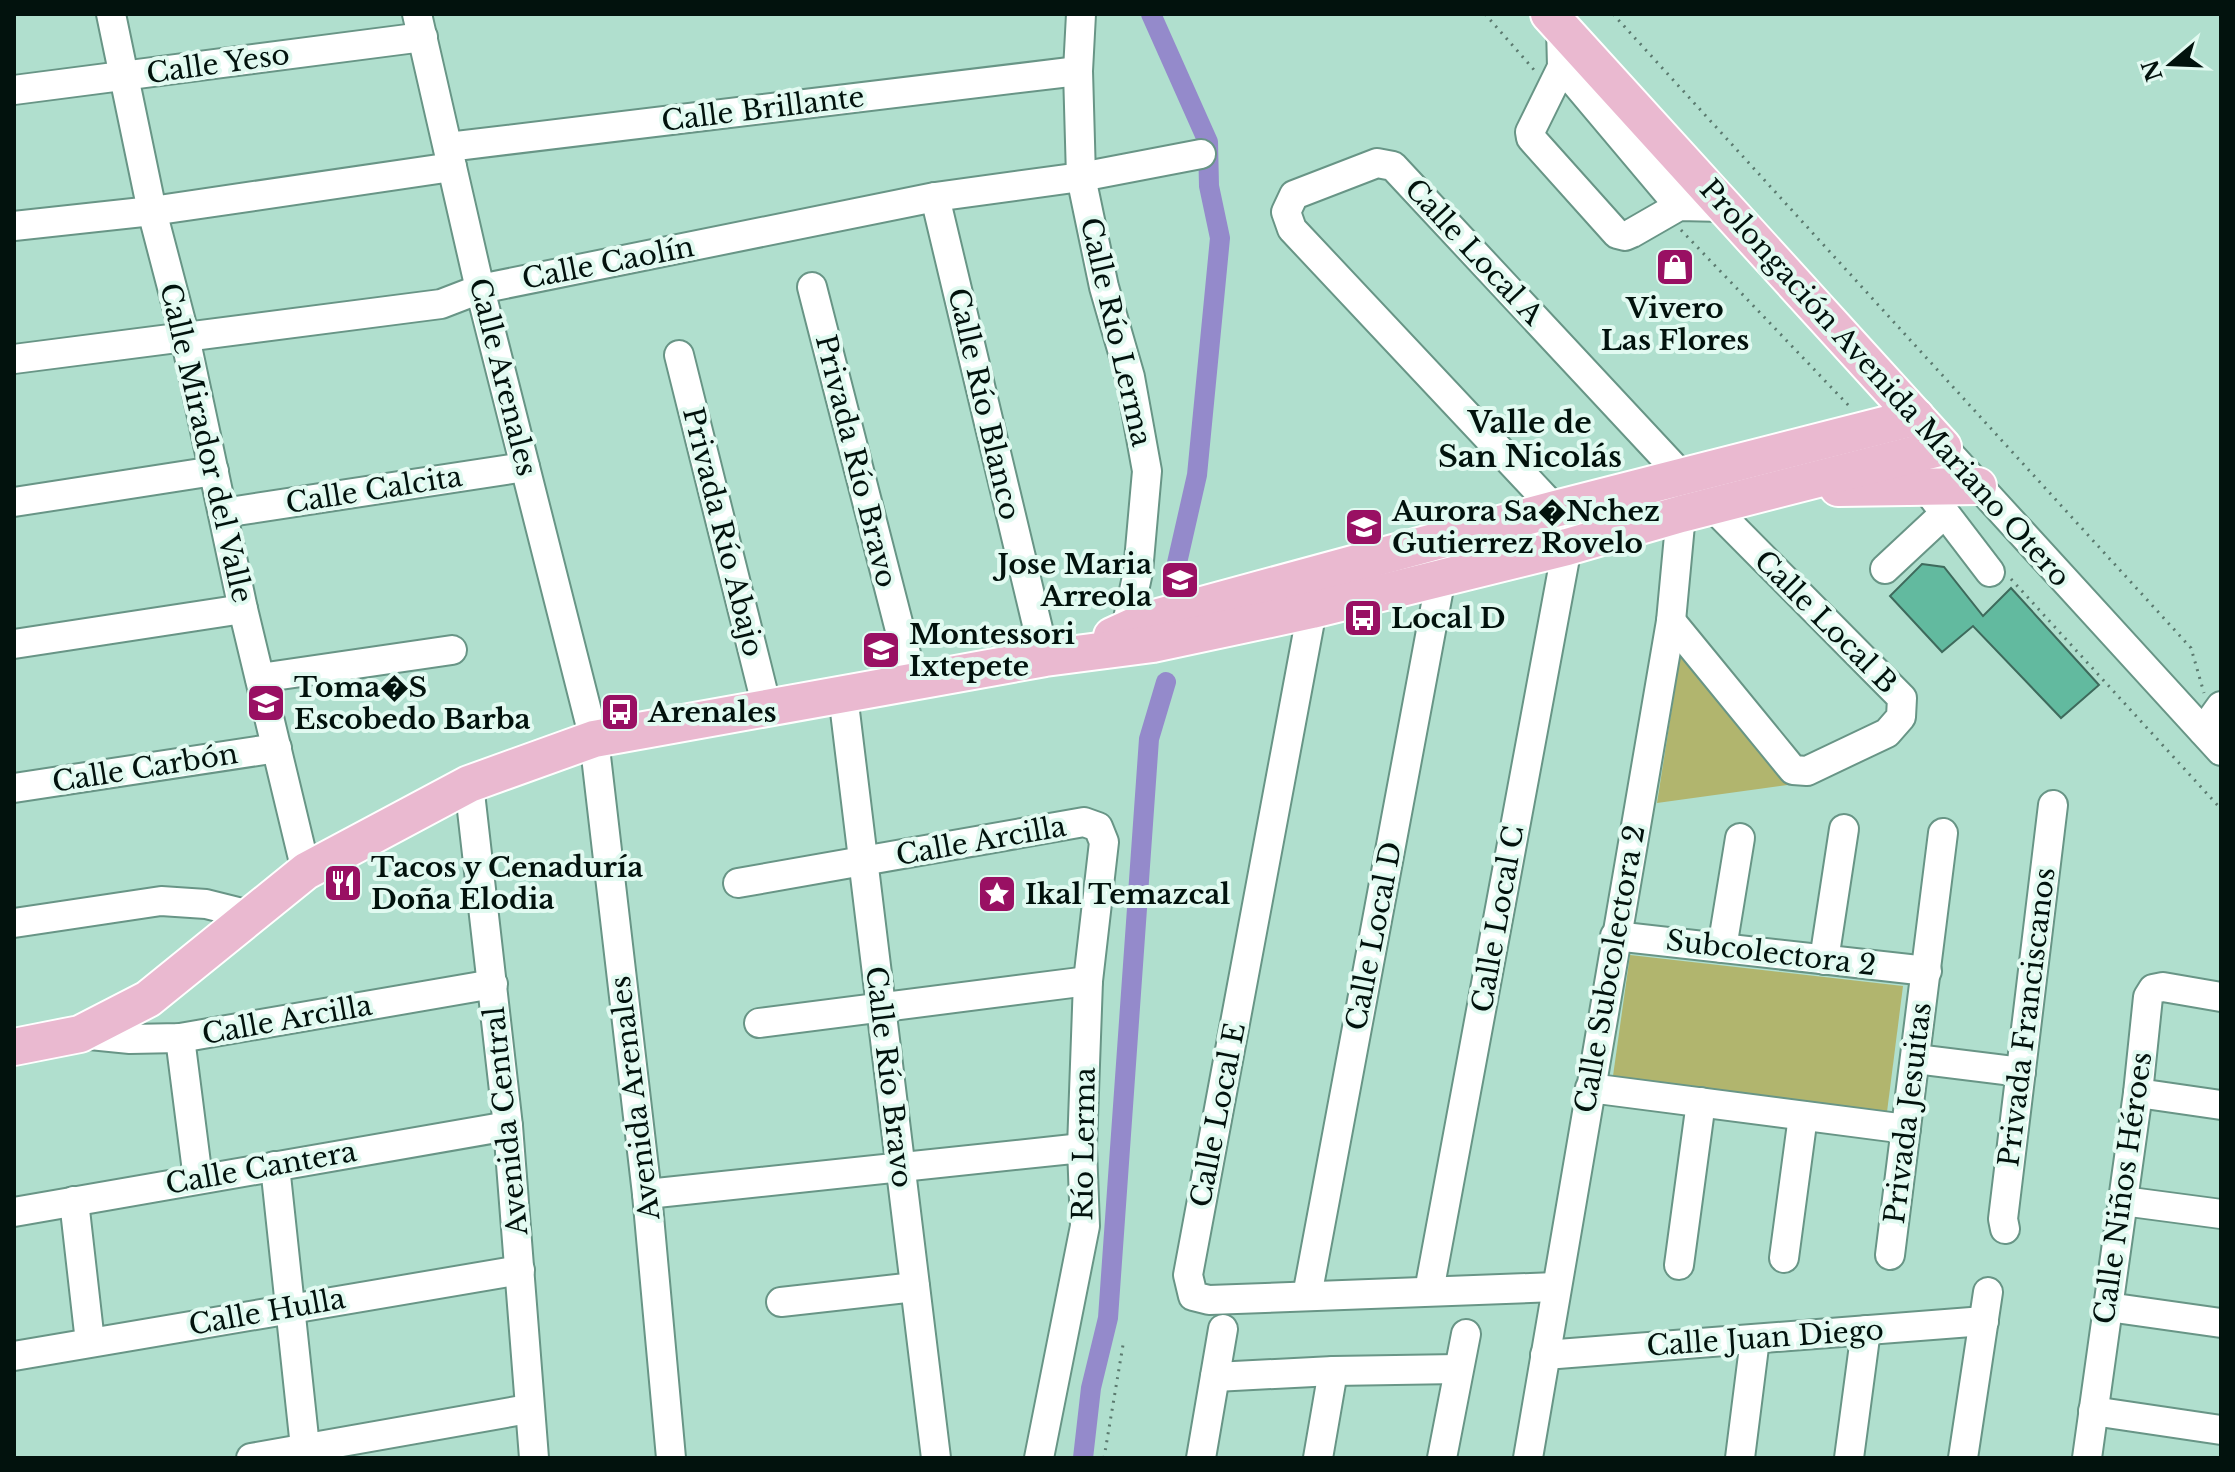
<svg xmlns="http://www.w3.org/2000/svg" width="2235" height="1472" font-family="'Libre Baskerville',serif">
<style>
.green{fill:#b1b56e}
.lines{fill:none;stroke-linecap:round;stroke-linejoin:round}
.canal{stroke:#948acb;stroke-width:20}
.building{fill:#62ba9f;stroke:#3e6a5c;stroke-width:2}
.minor-casing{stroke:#689586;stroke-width:32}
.major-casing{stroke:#fff;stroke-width:40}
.path{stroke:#5b7a6f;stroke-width:3;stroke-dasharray:2 6;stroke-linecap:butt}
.minor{stroke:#fff;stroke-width:28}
.major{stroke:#eab9d0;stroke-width:36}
.labels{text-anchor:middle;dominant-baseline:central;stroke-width:8;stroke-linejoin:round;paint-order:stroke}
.street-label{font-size:28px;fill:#02120d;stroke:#e2faf1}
.poi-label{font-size:28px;font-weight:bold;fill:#02120d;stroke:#e2faf1;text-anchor:start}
.neighbourhood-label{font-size:30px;font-weight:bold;fill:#02120d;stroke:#e2faf1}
</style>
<rect width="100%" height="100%" fill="#b0dfce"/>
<g class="green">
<polygon points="1681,650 1795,784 1657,803"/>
<polygon points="1630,955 1903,986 1887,1112 1613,1076"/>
</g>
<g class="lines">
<g class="canal">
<polyline points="1151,14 1208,142 1209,186 1220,238 1197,475 1172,585"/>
<polyline points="1083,1458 1091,1388 1108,1318 1149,739 1166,682"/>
</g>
</g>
<polygon class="building" points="1922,564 1944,567 1983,616 2011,588 2099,685 2061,718 1973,626 1942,652 1890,596"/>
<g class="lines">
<defs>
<g id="minor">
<polyline points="111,14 152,211 185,337 243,609 306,871"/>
<polyline points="417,14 480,289 594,739 647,1194 671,1458"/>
<polyline points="1081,14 1078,71 1081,177 1104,287 1130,377 1147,471 1138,572 1126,628 1128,645"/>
<polyline points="1561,27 1562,67 1530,132 1531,138 1617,234 1625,236 1632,233 1679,206 1723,207"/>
<polyline points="1562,67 1679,206"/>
<polyline points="14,90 423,37"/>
<polyline points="448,147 1078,71"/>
<polyline points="935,197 1045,658"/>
<polyline points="14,226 152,211 452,167"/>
<polyline points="812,287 913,681"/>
<polyline points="679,355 767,708"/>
<polyline points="14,359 441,304 480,289 935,197 1081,177 1201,154"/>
<polyline points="1943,447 2221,751"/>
<polyline points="1925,487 1990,572"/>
<polyline points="14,502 214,471"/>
<polyline points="1555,509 1292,229 1286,212 1294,195 1377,163 1393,166 1683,477 1902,698 1901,717 1887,733 1807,771 1793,770 1671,621"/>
<polyline points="223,513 525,467"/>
<polyline points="1885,569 1944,514"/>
<polyline points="1315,594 1188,1275 1193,1296 1209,1300 1556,1287"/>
<polyline points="14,644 243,609"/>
<polyline points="260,678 452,650"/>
<polyline points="843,695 936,1458"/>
<polyline points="2203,731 2221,706"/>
<polyline points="469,784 508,1126 534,1458"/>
<polyline points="14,788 277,748"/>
<polyline points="738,883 1084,822 1098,827 1104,842 1088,981 1082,1148 1085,1226 1039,1458"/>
<polyline points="14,923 161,901 206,904 250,915"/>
<polyline points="1615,936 1927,971"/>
<polyline points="1722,948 1740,838"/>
<polyline points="1824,960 1844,829"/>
<polyline points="759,1023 1088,981"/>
<polyline points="80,1034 130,1039 180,1038 493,984"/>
<polyline points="180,1038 198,1179"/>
<polyline points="1916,1059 2021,1072"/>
<polyline points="1590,1088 1906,1129"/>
<polyline points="2138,1093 2221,1105"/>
<polyline points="275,1166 305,1447"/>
<polyline points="647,1194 1082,1148"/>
<polyline points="74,1201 90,1342"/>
<polyline points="2123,1201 2221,1214"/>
<polyline points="14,1212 508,1126"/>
<polyline points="2005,1229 2003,1219 2053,805"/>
<polyline points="1890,1255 1943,833"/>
<polyline points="1784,1258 1803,1116"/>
<polyline points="1679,1265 1701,1102"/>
<polyline points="1429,1291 1567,547"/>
<polyline points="1307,1296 1441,577"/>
<polyline points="781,1302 915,1287"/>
<polyline points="2108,1307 2221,1323"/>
<polyline points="1545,1355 1984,1321"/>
<polyline points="14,1356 520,1270"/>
<polyline points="1215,1377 1333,1371 1458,1369"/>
<polyline points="2093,1411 2221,1430"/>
<polyline points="251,1458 528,1409"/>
<polyline points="1201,1458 1223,1329"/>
<polyline points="1318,1458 1333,1371"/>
<polyline points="1442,1458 1466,1334"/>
<polyline points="1528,1458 1671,621 1681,514 1676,496"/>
<polyline points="1740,1458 1755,1339"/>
<polyline points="1849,1458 1866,1330"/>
<polyline points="1963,1458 1988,1292"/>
<polyline points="2087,1458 2138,1093 2148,997 2153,989 2163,987 2221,997"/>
</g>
<g id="major">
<polyline points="1838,488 1978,486"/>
<polyline points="1112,636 1147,620 1555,509 1916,417"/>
<polyline points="14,1047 80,1034 148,999 306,871 469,784 594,739 1045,658 1153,644 1312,610 1567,547 1681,514 1943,447 1549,14"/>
</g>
</defs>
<use href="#minor" class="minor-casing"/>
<use href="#major" class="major-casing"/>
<g class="path">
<polyline points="1485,14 1535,71"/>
<polyline points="1613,14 2191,648 2204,693"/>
<polyline points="1681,230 1850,407"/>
<polyline points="2011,579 2221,809"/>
<polyline points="1104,1458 1123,1345"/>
</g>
<use href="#minor" class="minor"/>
<use href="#major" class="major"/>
</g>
<defs>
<symbol id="shop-square" viewBox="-11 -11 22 22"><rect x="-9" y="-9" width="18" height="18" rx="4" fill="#991063" stroke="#e2faf1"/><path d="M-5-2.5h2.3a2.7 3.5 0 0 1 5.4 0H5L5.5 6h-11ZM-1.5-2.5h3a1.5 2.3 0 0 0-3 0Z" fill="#fff"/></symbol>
<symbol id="school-square" viewBox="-11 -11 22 22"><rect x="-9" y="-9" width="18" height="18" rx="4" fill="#991063" stroke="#e2faf1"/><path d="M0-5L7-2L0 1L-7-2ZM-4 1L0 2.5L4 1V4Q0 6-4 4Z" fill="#fff"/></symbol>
<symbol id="bus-square" viewBox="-11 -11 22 22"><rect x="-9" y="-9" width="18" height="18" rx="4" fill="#991063" stroke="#e2faf1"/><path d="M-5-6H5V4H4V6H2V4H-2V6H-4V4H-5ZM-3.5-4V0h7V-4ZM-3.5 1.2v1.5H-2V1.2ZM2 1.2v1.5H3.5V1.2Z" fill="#fff"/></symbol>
<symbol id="restaurant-square" viewBox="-11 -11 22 22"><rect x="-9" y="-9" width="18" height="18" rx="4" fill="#991063" stroke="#e2faf1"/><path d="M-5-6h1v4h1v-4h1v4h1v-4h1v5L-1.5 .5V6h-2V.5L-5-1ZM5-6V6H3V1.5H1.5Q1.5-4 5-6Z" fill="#fff"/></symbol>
<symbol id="sight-square" viewBox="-11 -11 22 22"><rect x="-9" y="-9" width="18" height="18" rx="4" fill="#991063" stroke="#e2faf1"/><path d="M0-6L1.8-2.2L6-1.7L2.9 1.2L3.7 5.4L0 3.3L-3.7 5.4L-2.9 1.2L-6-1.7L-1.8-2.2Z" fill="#fff"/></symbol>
</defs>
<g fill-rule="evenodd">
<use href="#shop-square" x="1653" y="245" width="44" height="44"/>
<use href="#school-square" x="1342" y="505" width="44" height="44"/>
<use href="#school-square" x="1158" y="558" width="44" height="44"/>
<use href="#bus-square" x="1341" y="596" width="44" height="44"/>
<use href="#school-square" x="859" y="628" width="44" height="44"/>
<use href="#school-square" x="244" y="681" width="44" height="44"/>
<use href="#bus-square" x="598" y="690" width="44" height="44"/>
<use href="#restaurant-square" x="321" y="861" width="44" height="44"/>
<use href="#sight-square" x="975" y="872" width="44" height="44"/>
</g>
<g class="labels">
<g class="street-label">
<text transform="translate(218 64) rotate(-8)">Calle Yeso</text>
<text transform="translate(763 109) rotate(-7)">Calle Brillante</text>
<text transform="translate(1474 252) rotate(47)">Calle Local A</text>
<text transform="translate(608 263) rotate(-11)">Calle Caolín</text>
<text transform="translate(1116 332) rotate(77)">Calle Río Lerma</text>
<text transform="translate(503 377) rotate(76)">Calle Arenales</text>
<text transform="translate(1885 383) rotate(48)">Prolongación Avenida Mariano Otero</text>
<text transform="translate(984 404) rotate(77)">Calle Río Blanco</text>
<text transform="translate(206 443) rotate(77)">Calle Mirador del Valle</text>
<text transform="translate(856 461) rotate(76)">Privada Río Bravo</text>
<text transform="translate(374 490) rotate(-9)">Calle Calcita</text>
<text transform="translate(723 532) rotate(76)">Privada Río Abajo</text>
<text transform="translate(1826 622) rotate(45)">Calle Local B</text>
<text transform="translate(145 768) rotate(-9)">Calle Carbón</text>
<text transform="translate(981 841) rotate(-10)">Calle Arcilla</text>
<text transform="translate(1498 919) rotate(-80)">Calle Local C</text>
<text transform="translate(1374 936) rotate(-79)">Calle Local D</text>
<text transform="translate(1771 953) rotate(7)">Subcolectora 2</text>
<text transform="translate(1610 969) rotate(-80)">Calle Subcolectora 2</text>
<text transform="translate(2027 1017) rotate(-83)">Privada Franciscanos</text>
<text transform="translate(287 1020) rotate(-10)">Calle Arcilla</text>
<text transform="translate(889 1077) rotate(83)">Calle Río Bravo</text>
<text transform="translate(635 1098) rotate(-97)">Avenida Arenales</text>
<text transform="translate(1908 1113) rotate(-83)">Privada Jesuitas</text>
<text transform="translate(1218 1115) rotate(-79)">Calle Local E</text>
<text transform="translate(506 1121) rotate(-96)">Avenida Central</text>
<text transform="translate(1084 1144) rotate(-89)">Río Lerma</text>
<text transform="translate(261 1168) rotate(-10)">Calle Cantera</text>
<text transform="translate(2123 1188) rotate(-82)">Calle Niños Héroes</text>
<text transform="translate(267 1312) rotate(-10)">Calle Hulla</text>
<text transform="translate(1765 1338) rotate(-4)">Calle Juan Diego</text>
</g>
<g class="poi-label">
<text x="1675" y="308" text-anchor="middle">Vivero<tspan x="1675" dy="32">Las Flores</tspan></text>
<text x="1392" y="511">Aurora Sa�Nchez<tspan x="1392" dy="32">Gutierrez Rovelo</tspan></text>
<text x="1152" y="564" text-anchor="end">Jose Maria<tspan x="1152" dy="32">Arreola</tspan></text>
<text x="1391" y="618">Local D</text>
<text x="909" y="634">Montessori<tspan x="909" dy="32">Ixtepete</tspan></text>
<text x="294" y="687">Toma�S<tspan x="294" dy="32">Escobedo Barba</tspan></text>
<text x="648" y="712">Arenales</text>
<text x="371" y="867">Tacos y Cenaduría<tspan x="371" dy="32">Doña Elodia</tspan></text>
<text x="1025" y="894">Ikal Temazcal</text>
</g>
<g class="neighbourhood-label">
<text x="1530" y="422">Valle de<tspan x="1530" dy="34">San Nicolás</tspan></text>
</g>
</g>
<rect width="2235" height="1472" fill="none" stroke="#02120d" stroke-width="32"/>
<g transform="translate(2171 64) rotate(251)" stroke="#e2faf1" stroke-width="6" paint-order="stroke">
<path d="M0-6L14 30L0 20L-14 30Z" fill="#02120d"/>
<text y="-12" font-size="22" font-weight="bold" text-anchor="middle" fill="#02120d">N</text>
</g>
</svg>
